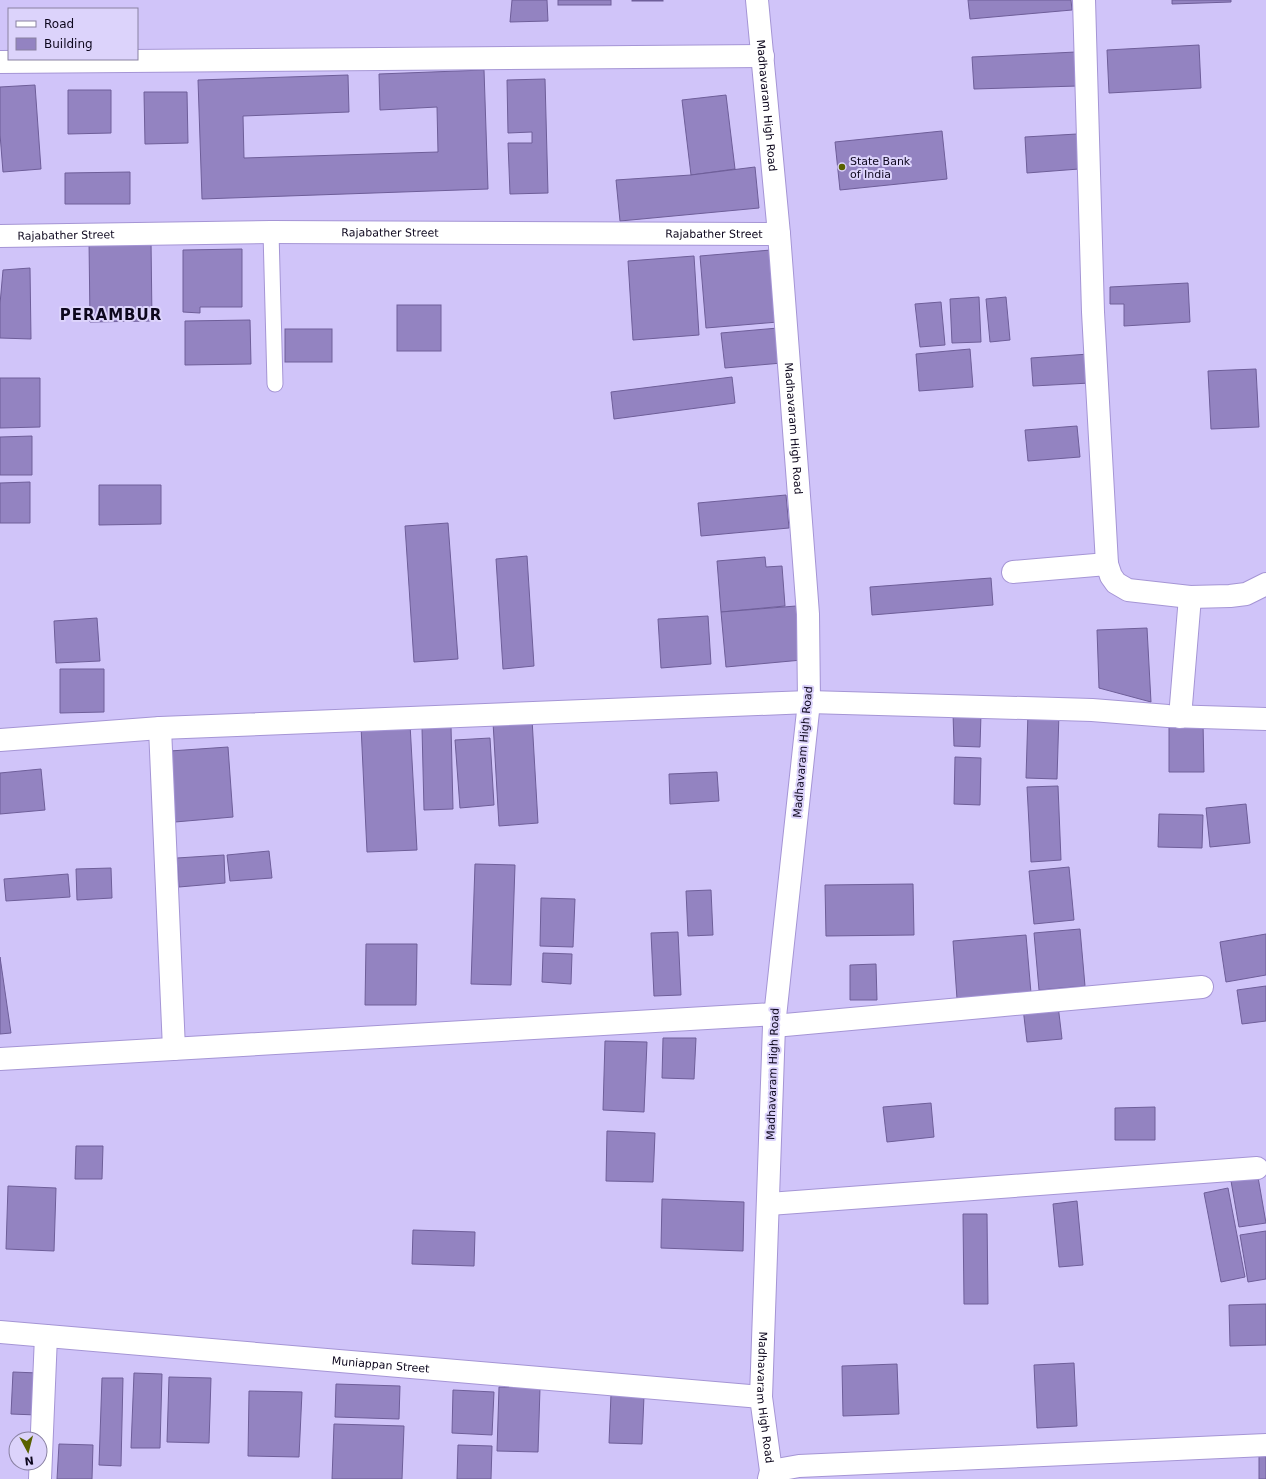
<svg xmlns="http://www.w3.org/2000/svg" width="1266" height="1479" font-family="'DejaVu Sans',sans-serif">
<style>
.building{fill:#9383c1;stroke:#6e5e99}
.lines{fill:none;stroke-linecap:round;stroke-linejoin:round}
.service-casing{stroke:#a595d5;stroke-width:17}
.minor-casing{stroke:#a595d5;stroke-width:24}
.tertiary-casing{stroke:#a595d5;stroke-width:24}
.primary-casing{stroke:#a595d5;stroke-width:24}
.service{stroke:#fff;stroke-width:15}
.minor{stroke:#fff;stroke-width:22}
.tertiary{stroke:#fff;stroke-width:22}
.primary{stroke:#fff;stroke-width:22}
.poi-dot{fill:#596100;stroke:#dcd3fb;stroke-width:1.5}
.labels{text-anchor:middle;dominant-baseline:central;stroke-width:4;stroke-linejoin:round;paint-order:stroke}
.street-label{font-size:11px;fill:#0d071d;stroke:#dcd3fb}
.poi-label{font-size:11px;fill:#0d071d;stroke:#dcd3fb;text-anchor:start}
.district-label{font-size:15px;font-weight:bold;letter-spacing:1px;fill:#0d071d;stroke:#dcd3fb}
</style>
<rect width="100%" height="100%" fill="#d0c4f9"/>
<g class="building">
<polygon points="512,0 547,0 548,21 510,22"/>
<rect x="558" y="0" width="53" height="5"/>
<rect x="632" y="0" width="31" height="1"/>
<polygon points="968,0 1071,0 1072,10 970,19"/>
<polygon points="1172,0 1231,0 1231,2 1172,4"/>
<polygon points="1199,45 1201,88 1109,93 1107,50"/>
<polygon points="1076,52 1078,86 974,89 972,57"/>
<polygon points="484,70 488,189 202,199 198,80 348,75 349,112 243,116 244,158 438,152 437,107 380,110 379,74"/>
<polygon points="545,79 548,193 510,194 508,143 532,143 532,132 508,133 507,80"/>
<polygon points="35,85 41,169 3,172 0,134 0,87"/>
<polygon points="68,90 111,90 111,133 68,134"/>
<polygon points="144,92 187,92 188,143 145,144"/>
<polygon points="726,95 735,169 691,175 682,100"/>
<polygon points="942,131 947,179 840,190 835,142"/>
<polygon points="1077,134 1079,169 1027,173 1025,137"/>
<polygon points="755,167 759,208 620,221 616,180 691,175"/>
<polygon points="130,172 130,204 65,204 65,173"/>
<polygon points="89,240 151,240 152,321 90,322"/>
<polygon points="242,249 242,307 200,307 200,313 183,312 183,250"/>
<polygon points="771,250 778,322 706,328 700,256"/>
<polygon points="694,256 699,335 633,340 628,261"/>
<polygon points="30,268 31,339 0,338 0,304 3,270"/>
<polygon points="1188,283 1190,322 1124,326 1124,304 1110,304 1110,287"/>
<polygon points="979,297 981,342 952,343 950,299"/>
<polygon points="1006,297 1010,340 990,342 986,299"/>
<polygon points="941,302 945,345 920,347 915,304"/>
<rect x="397" y="305" width="44" height="46"/>
<polygon points="250,320 251,364 185,365 185,321"/>
<polygon points="778,328 782,363 725,368 721,333"/>
<rect x="285" y="329" width="47" height="33"/>
<polygon points="970,349 973,387 919,391 916,354"/>
<polygon points="1089,354 1090,383 1033,386 1031,358"/>
<polygon points="1256,369 1259,427 1211,429 1208,371"/>
<polygon points="732,377 735,403 614,419 611,392"/>
<polygon points="0,378 40,378 40,427 0,428"/>
<polygon points="1077,426 1080,457 1028,461 1025,430"/>
<polygon points="32,436 32,475 0,475 0,437"/>
<polygon points="30,482 30,523 0,523 0,483"/>
<polygon points="99,485 161,485 161,524 99,525"/>
<polygon points="786,495 789,528 701,536 698,503"/>
<polygon points="448,523 458,659 414,662 405,526"/>
<polygon points="527,556 534,666 503,669 496,559"/>
<polygon points="765,557 766,567 782,566 785,606 721,612 717,561"/>
<polygon points="991,578 993,605 872,615 870,587"/>
<polygon points="796,606 802,660 726,667 721,612"/>
<polygon points="708,616 711,664 661,668 658,619"/>
<polygon points="97,618 100,661 56,663 54,621"/>
<polygon points="1147,628 1151,702 1099,688 1097,630"/>
<polygon points="60,669 104,669 104,712 60,713"/>
<polygon points="1028,712 1059,713 1057,779 1026,778"/>
<polygon points="953,713 981,714 980,747 954,746"/>
<polygon points="532,719 538,823 499,826 493,722"/>
<polygon points="1169,722 1203,722 1204,772 1169,772"/>
<polygon points="410,724 417,850 367,852 361,726"/>
<polygon points="451,726 453,809 424,810 422,728"/>
<polygon points="490,738 494,805 460,808 455,740"/>
<polygon points="228,747 233,817 175,822 170,751"/>
<polygon points="955,757 981,758 980,805 954,804"/>
<polygon points="41,769 45,810 0,814 0,773"/>
<polygon points="717,772 719,801 670,804 669,774"/>
<polygon points="1058,786 1061,860 1031,862 1027,787"/>
<polygon points="1246,804 1250,843 1210,847 1206,808"/>
<polygon points="1159,814 1203,815 1202,848 1158,847"/>
<polygon points="269,851 272,878 230,881 227,855"/>
<polygon points="224,855 225,883 179,887 177,858"/>
<polygon points="475,864 515,865 511,985 471,984"/>
<polygon points="1069,867 1074,920 1034,924 1029,871"/>
<polygon points="111,868 112,898 77,900 76,869"/>
<polygon points="68,874 70,897 6,901 4,879"/>
<polygon points="913,884 914,935 826,936 825,885"/>
<polygon points="711,890 713,935 688,936 686,891"/>
<polygon points="541,898 575,899 573,947 540,946"/>
<polygon points="1080,929 1085,986 1039,990 1034,933"/>
<polygon points="678,932 681,995 654,996 651,933"/>
<polygon points="1266,934 1266,975 1226,982 1220,942"/>
<polygon points="1026,935 1031,993 957,999 953,941"/>
<polygon points="366,944 417,944 416,1005 365,1005"/>
<polygon points="543,953 572,954 571,984 542,982"/>
<polygon points="0,957 11,1033 0,1034"/>
<polygon points="876,964 877,1000 850,1000 850,965"/>
<polygon points="1266,986 1266,1021 1242,1024 1237,990"/>
<polygon points="1058,1005 1062,1039 1027,1042 1023,1008"/>
<polygon points="663,1038 696,1038 694,1079 662,1078"/>
<polygon points="605,1041 647,1042 644,1112 603,1110"/>
<polygon points="931,1103 934,1137 887,1142 883,1107"/>
<polygon points="1155,1107 1155,1140 1115,1140 1115,1108"/>
<polygon points="607,1131 655,1133 653,1182 606,1181"/>
<polygon points="76,1146 103,1146 102,1179 75,1179"/>
<polygon points="1258,1177 1266,1223 1239,1227 1231,1181"/>
<polygon points="8,1186 56,1188 54,1251 6,1249"/>
<polygon points="1228,1188 1245,1277 1221,1282 1204,1193"/>
<polygon points="662,1199 744,1202 743,1251 661,1248"/>
<polygon points="1077,1201 1083,1265 1059,1267 1053,1204"/>
<polygon points="963,1214 987,1214 988,1304 964,1304"/>
<polygon points="413,1230 475,1232 474,1266 412,1264"/>
<polygon points="1266,1231 1266,1279 1248,1282 1240,1235"/>
<polygon points="1266,1304 1266,1345 1230,1346 1229,1305"/>
<polygon points="1074,1363 1077,1426 1037,1428 1034,1365"/>
<polygon points="897,1364 899,1414 843,1416 842,1366"/>
<polygon points="13,1372 38,1373 37,1415 11,1414"/>
<polygon points="134,1373 162,1374 160,1448 131,1448"/>
<polygon points="169,1377 211,1378 209,1443 167,1442"/>
<polygon points="102,1378 123,1378 121,1466 99,1465"/>
<polygon points="336,1384 400,1386 399,1419 335,1417"/>
<polygon points="499,1387 540,1388 538,1452 497,1451"/>
<polygon points="453,1390 494,1392 492,1435 452,1433"/>
<polygon points="249,1391 302,1392 299,1457 248,1456"/>
<polygon points="611,1394 644,1396 642,1444 609,1443"/>
<polygon points="334,1424 404,1426 402,1479 332,1479"/>
<polygon points="59,1444 93,1445 92,1479 57,1479"/>
<polygon points="458,1445 492,1446 491,1479 457,1479"/>
<rect x="1259" y="1455" width="7" height="24"/>
</g>
<g class="lines">
<defs>
<polyline id="service" points="271,232 275,384"/>
<g id="minor">
<polyline points="1084,0 1093,312 1107,564 1111,576 1116,583 1128,590 1190,597 1230,596 1246,594 1266,584"/>
<polyline points="0,62 763,56"/>
<path id="s1" d="M0 236 271 232 779 234"/>
<polyline points="1013,572 1107,564"/>
<polyline points="1180,717 1190,597"/>
<polyline points="160,728 174,1049"/>
<polyline points="774,1026 1202,987"/>
<polyline points="0,1059 775,1014"/>
<polyline points="769,1204 1257,1168"/>
<polyline points="771,1471 799,1466 1266,1445"/>
<polyline points="40,1479 46,1336"/>
</g>
<g id="tertiary">
<polyline points="0,740 160,728 809,702 1092,710 1168,716 1266,719"/>
<path id="s2" d="M0 1332 761 1397"/>
</g>
<g id="primary">
<path id="s3" d="M757 0 779 234 808 614 809 702 774 1026 761 1397 771 1471 769 1479"/>
</g>
</defs>
<use href="#service" class="service-casing"/>
<use href="#minor" class="minor-casing"/>
<use href="#tertiary" class="tertiary-casing"/>
<use href="#primary" class="primary-casing"/>
<use href="#service" class="service"/>
<use href="#minor" class="minor"/>
<use href="#tertiary" class="tertiary"/>
<use href="#primary" class="primary"/>
</g>
<circle class="poi-dot" cx="842" cy="167" r="4"/>
<g class="labels">
<g class="street-label">
<text stroke="none"><textPath href="#s3" startOffset="106">Madhavaram High Road</textPath></text>
<text stroke="none"><textPath href="#s1" startOffset="390">Rajabather Street</textPath></text>
<text stroke="none"><textPath href="#s1" startOffset="714">Rajabather Street</textPath></text>
<text stroke="none"><textPath href="#s1" startOffset="66">Rajabather Street</textPath></text>
<text stroke="none"><textPath href="#s3" startOffset="430">Madhavaram High Road</textPath></text>
<text transform="translate(803 752) rotate(-85)">Madhavaram High Road</text>
<text transform="translate(773 1074) rotate(-88)">Madhavaram High Road</text>
<text stroke="none"><textPath href="#s2" startOffset="382">Muniappan Street</textPath></text>
<text stroke="none"><textPath href="#s3" startOffset="1402">Madhavaram High Road</textPath></text>
</g>
<g class="poi-label">
<text x="850" y="161">State Bank<tspan x="850" dy="13">of India</tspan></text>
</g>
<g class="district-label">
<text x="111" y="315">PERAMBUR</text>
</g>
</g>
<rect x="8" y="8" width="130" height="52" fill="#dcd3fb" stroke="#8981a2"/>
<rect x="16" y="21" width="20" height="6" fill="#ffffff" stroke="#8981a2"/>
<text x="44" y="28" font-size="12" fill="#0d071d">Road</text>
<rect x="16" y="38" width="20" height="12" fill="#9383c1" stroke="#8981a2"/>
<text x="44" y="48" font-size="12" fill="#0d071d">Building</text>
<g transform="translate(28 1451) rotate(173)"><circle r="19" fill="#dcd3fb" stroke="#8981a2"/>
<path d="M0-3L7 15L0 10L-7 15Z" fill="#596100"/>
<text y="-6" font-size="11" font-weight="bold" text-anchor="middle" fill="#0d071d">N</text>
</g>
</svg>
